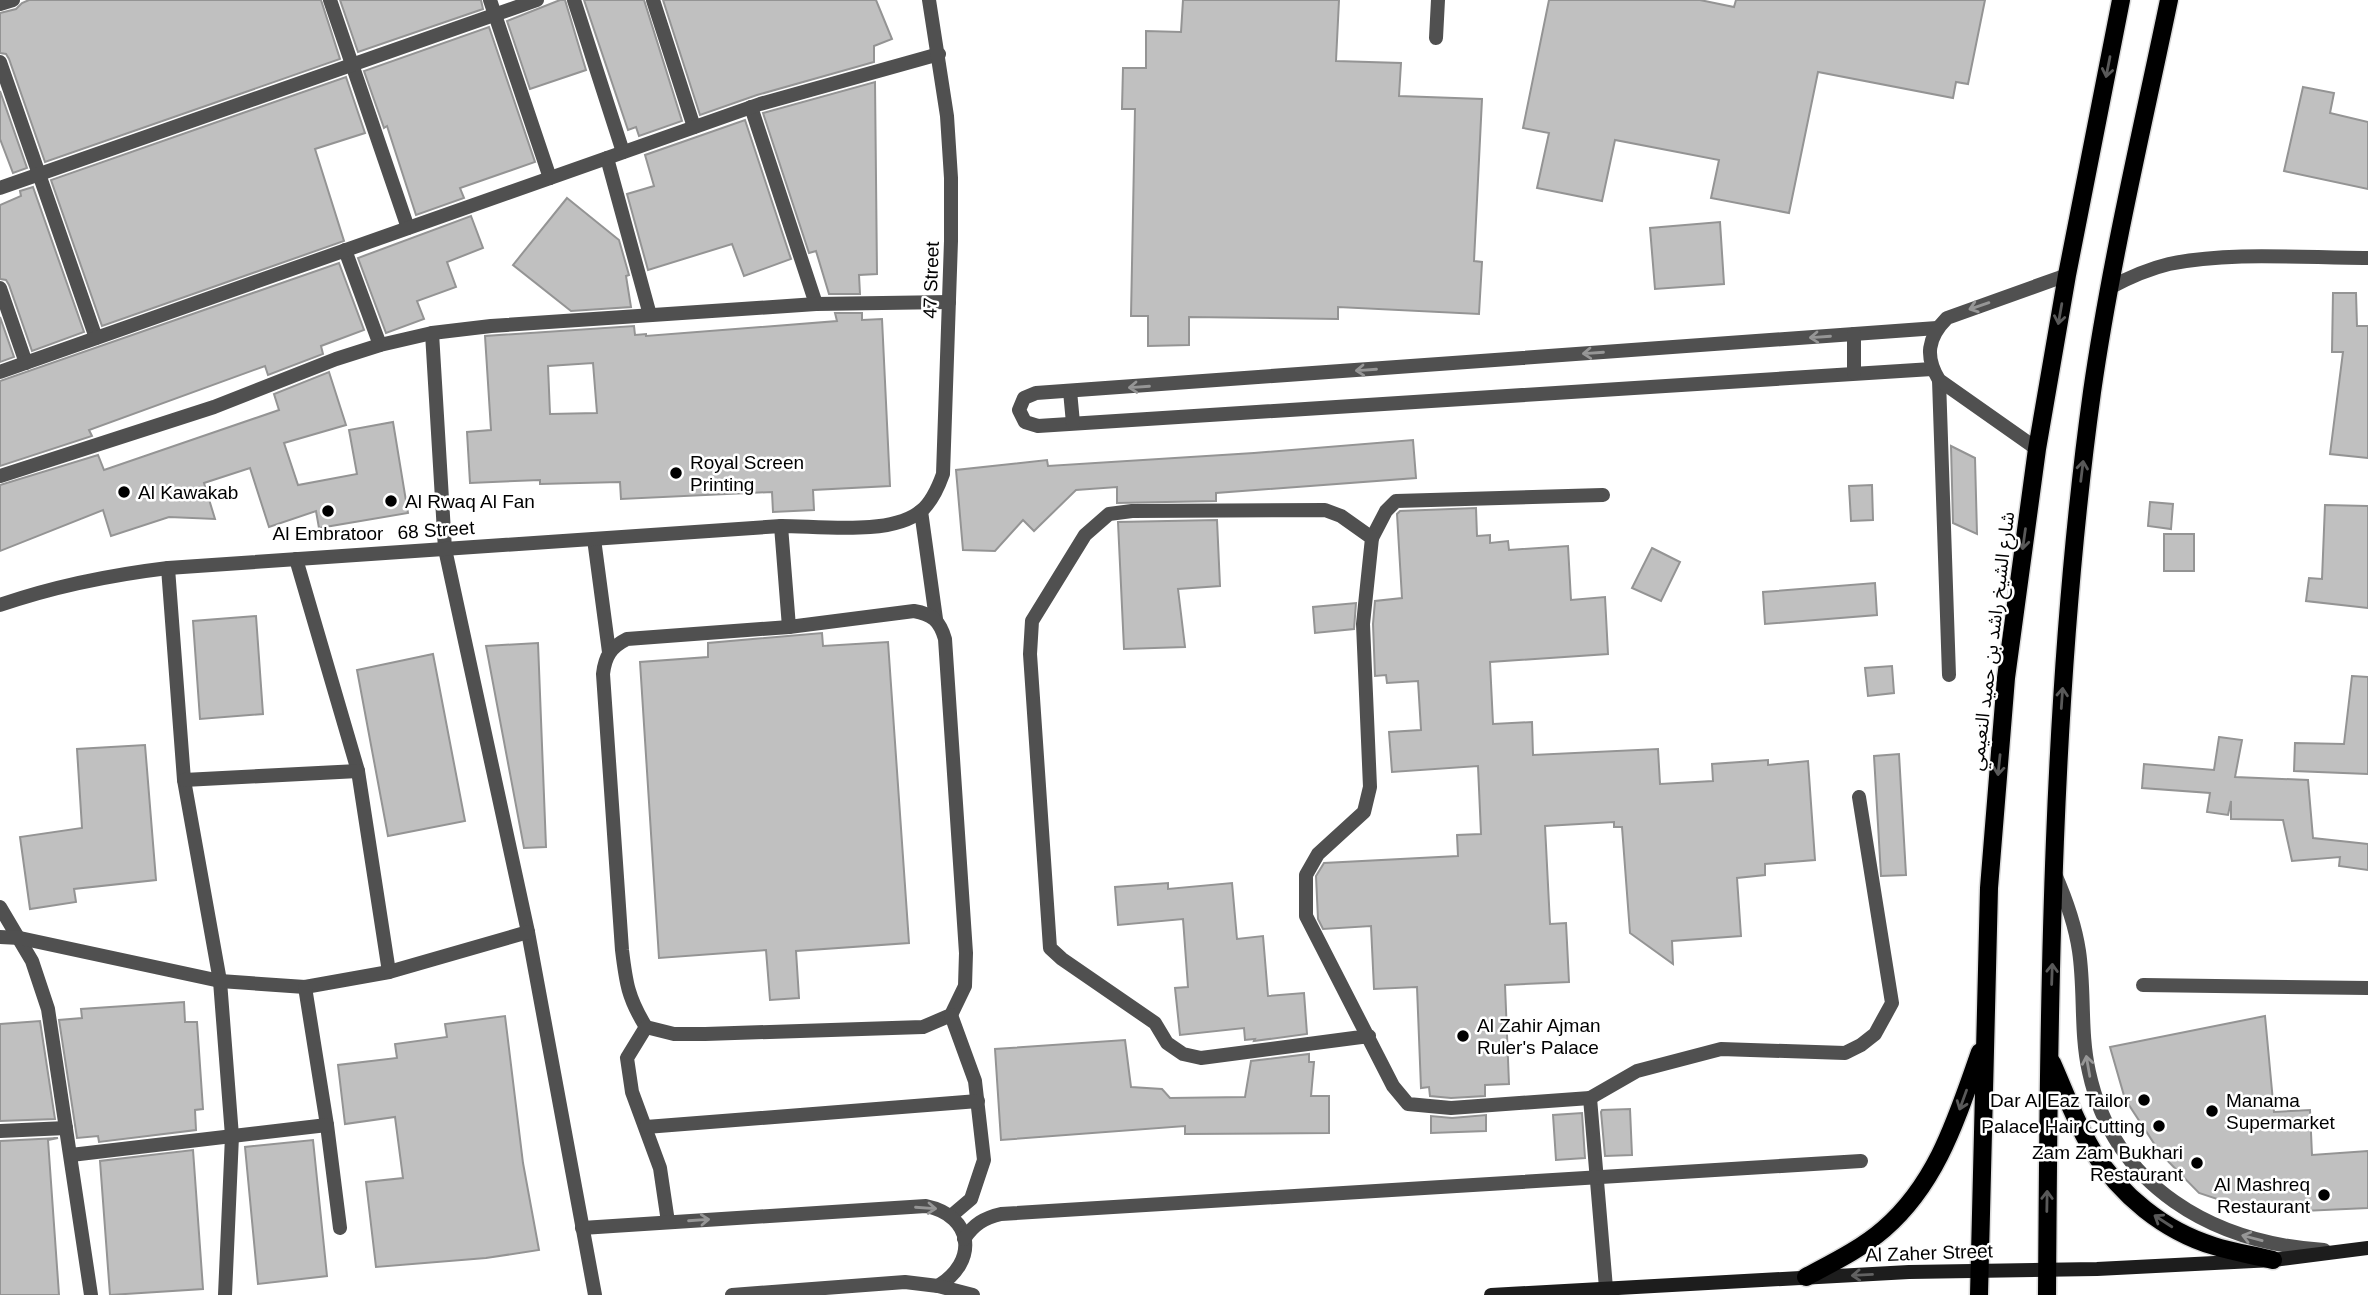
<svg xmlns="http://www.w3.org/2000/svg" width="2368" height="1295" font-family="Helvetica,'Noto Sans Arabic',sans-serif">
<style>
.building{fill:#c0c0c0;stroke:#949494;stroke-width:2;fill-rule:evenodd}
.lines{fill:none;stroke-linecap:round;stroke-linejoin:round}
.primary-casing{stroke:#dbdbdb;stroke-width:21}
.service{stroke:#505050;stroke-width:14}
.minor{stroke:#505050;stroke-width:14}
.secondary{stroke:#1d1d1d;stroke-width:14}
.primary{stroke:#000;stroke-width:18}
.oneway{stroke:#595959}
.oneway2{stroke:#969696}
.oneway3{stroke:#616161}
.poi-dot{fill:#000;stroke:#fff;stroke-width:2.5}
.labels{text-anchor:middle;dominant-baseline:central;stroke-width:5;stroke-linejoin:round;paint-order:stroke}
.street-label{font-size:19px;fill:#000;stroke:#fff}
.poi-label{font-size:19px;fill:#000;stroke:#fff;text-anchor:start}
</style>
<rect width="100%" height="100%" fill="#fff"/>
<g class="building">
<polygon points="29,0 321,0 340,59 45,162 9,59 6,54 0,53 0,13 16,9 22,3"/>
<polygon points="340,0 481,0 483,9 358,52"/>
<polygon points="560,0 565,0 586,70 530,89 507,21"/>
<polygon points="584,0 644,0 682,121 639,136 636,127 628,130"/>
<polygon points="663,0 876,0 892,39 874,46 874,62 757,95 700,115"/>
<polygon points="1183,0 1339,0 1336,61 1401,63 1399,96 1482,99 1474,261 1482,262 1479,314 1338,307 1338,319 1189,317 1189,345 1148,346 1148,316 1131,316 1135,109 1122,109 1123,68 1146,68 1146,31 1181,32"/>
<polygon points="1549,0 1700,0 1734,7 1736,0 1985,0 1968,84 1956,82 1953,98 1818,72 1789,213 1711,198 1719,160 1615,140 1602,201 1537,188 1549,133 1523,128"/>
<polygon points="489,27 535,162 463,187 460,188 464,198 416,215 387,126 384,128 364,71"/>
<polygon points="346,77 365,133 315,149 344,241 102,326 51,180"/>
<polygon points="875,82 877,274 859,275 860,294 829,294 816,251 809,253 763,113"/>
<polygon points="2303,87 2334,93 2330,113 2368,122 2368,189 2284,171"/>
<polygon points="0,91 27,168 13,173 0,139"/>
<polygon points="745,120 791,259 744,276 732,244 648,270 627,194 654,186 645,155"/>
<polygon points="33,187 84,332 32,351 9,285 6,280 0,279 0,205 21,196 20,191"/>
<polygon points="567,198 619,240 629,275 626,276 631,307 571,311 513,265"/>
<polygon points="471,216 483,248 447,262 456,287 417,301 424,319 386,333 358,258"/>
<polygon points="1720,222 1724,284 1655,289 1650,228"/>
<polygon points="339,263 364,330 321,346 323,354 268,375 265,366 89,430 92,436 0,466 0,381"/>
<polygon points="2333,293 2356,293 2357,326 2368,326 2368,458 2330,454 2343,352 2332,352"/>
<path d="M835 313H862V320L882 319 890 486 813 490 814 510 773 512 772 492 621 499 620 482 540 484V480L470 483 467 432 491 430 485 336 634 326 635 335 646 334V336L837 321ZM593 363 597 413 550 414 548 366Z"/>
<polygon points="0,317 14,357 0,362"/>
<polygon points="329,372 346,425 284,443 298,485 357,474 349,430 393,422 408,513 319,528 316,511 269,527 250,468 204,483 215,519 169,517 111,536 103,510 0,551 0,485 98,455 104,470 279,410 274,394"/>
<polygon points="1413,440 1416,478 1216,493 1216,501 1117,503 1117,487 1076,490 1034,531 1023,520 995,551 963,550 956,470 1047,460 1048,466 1254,453"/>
<polygon points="1951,446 1975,458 1977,534 1953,523"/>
<polygon points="1872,485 1873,520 1851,521 1849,486"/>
<polygon points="2150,502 2173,504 2171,529 2148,526"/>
<polygon points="2325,505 2368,506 2368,608 2306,601 2309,578 2322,579"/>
<polygon points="1476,508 1477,536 1490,535 1490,543 1508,541 1509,550 1568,546 1571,600 1605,597 1608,654 1490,662 1493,724 1532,722 1533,755 1658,749 1660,784 1713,781 1712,764 1768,760 1768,765 1808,761 1815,860 1765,864 1765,875 1737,878 1741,936 1672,941 1673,964 1630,933 1622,827 1614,827 1614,822 1545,826 1550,924 1566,923 1569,982 1505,985 1509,1084 1485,1085 1485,1096 1451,1098 1430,1096 1429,1087 1421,1088 1417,987 1374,989 1371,926 1323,929 1318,919 1316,876 1324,863 1458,856 1457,835 1481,834 1478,766 1392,772 1389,732 1421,730 1418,681 1387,683 1386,675 1375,676 1373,624 1375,601 1402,598 1397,514 1400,511"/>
<polygon points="1217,520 1220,586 1178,589 1185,647 1124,649 1118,522"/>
<rect x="2164" y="534" width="30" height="37"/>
<polygon points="1652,548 1680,562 1661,601 1632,588"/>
<polygon points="1875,583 1877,615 1765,624 1763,592"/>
<polygon points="1356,603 1354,629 1315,633 1313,607"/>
<polygon points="256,616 263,714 200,719 193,621"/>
<polygon points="822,633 823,646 888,642 909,943 796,951 799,998 770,1000 766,950 659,958 640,662 708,657 708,643"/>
<polygon points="538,643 546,847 524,848 486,646"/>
<polygon points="433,654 465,821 388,836 357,670"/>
<polygon points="1892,666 1894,693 1868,696 1865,668"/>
<polygon points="2352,676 2368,677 2368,774 2294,771 2295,743 2344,744"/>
<polygon points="2219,737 2242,740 2235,777 2308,780 2313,838 2368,844 2368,870 2339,866 2340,857 2292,861 2283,820 2231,819 2231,801 2228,815 2207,812 2210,793 2142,788 2144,764 2214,770"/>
<polygon points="145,745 156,880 74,889 76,902 30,909 20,837 82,828 77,749"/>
<polygon points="1899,754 1906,875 1881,876 1874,756"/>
<polygon points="1168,883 1168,889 1232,883 1237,939 1263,936 1268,996 1304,993 1307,1034 1254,1041 1255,1039 1245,1040 1244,1028 1180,1035 1175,988 1188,987 1183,919 1118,925 1115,887"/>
<polygon points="184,1002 185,1022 197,1022 203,1109 195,1110 196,1130 99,1142 98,1136 77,1138 59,1020 82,1018 81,1009"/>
<polygon points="505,1016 523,1163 539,1250 486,1258 376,1267 366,1182 403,1178 395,1117 345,1124 338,1065 397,1058 395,1044 447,1037 445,1024"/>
<polygon points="2265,1016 2274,1112 2310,1110 2312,1155 2368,1151 2368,1208 2283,1212 2247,1209 2199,1193 2161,1154 2125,1099 2110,1047"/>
<polygon points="40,1021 55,1119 0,1121 0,1024"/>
<polygon points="1125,1040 1131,1087 1162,1089 1170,1098 1245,1097 1251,1061 1309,1054 1309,1062 1314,1062 1311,1096 1329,1096 1329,1133 1185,1134 1185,1126 1001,1140 995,1049"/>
<polygon points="1630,1109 1632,1155 1605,1156 1601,1112 1602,1110"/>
<polygon points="1582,1113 1585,1158 1556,1160 1553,1115"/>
<polygon points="1486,1115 1486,1131 1431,1133 1431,1116 1452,1118"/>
<polygon points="58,1138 48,1140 59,1295 0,1295 0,1141"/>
<polygon points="313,1140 327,1276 258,1284 245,1147"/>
<polygon points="193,1150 203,1289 110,1295 100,1161"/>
</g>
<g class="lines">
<defs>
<g id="primary">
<path d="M2052 1063C2065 1092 2076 1124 2093 1151 2120 1195 2164 1231 2214 1246 2233 1252 2253 1255 2273 1260"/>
<path d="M1806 1277C1832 1263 1861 1249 1884 1229 1938 1182 1957 1117 1980 1052"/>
<polyline points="1979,1295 1989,888 2006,678 2037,449 2067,275 2121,0"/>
<path d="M2047 1295C2049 995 2051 689 2092 392 2111 260 2142 130 2169 0"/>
</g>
</defs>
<use href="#primary" class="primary-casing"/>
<g class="service">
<polyline points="330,0 408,228"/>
<polyline points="490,0 550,178"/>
<polyline points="653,0 694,127"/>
<polyline points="1436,38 1438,0"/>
<polyline points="0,62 96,338"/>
<polyline points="751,107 816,304"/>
<polyline points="607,158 650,315"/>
<polyline points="345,250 380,345"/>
<polyline points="0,288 26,363"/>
<path d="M2109 288C2128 278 2148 269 2169 264 2230 251 2305 258 2368 258"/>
<polyline points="1932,369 1038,426 1025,422 1019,410 1024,398 1036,393 1937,328"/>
<polyline points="1854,373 1854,334"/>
<polyline points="1939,380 1949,675"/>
<polyline points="1070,391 1073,423"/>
<path d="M2037 449 1939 380C1925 357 1927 338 1947 318L2067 275"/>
<polyline points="921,511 936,619"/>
<polyline points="781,526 789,627"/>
<polyline points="1372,538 1386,511 1396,501 1603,495"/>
<polyline points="594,539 609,652"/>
<path d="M914 611C932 614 940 621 945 639L966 953 965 986 951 1015 923 1027 705 1034H674L646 1027C628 998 626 983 622 950L603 674C605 656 611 647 627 639L789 627Z"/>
<path d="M2055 874C2066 899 2075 924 2079 951 2085 991 2080 1032 2089 1072 2114 1187 2213 1243 2324 1250"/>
<polyline points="951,1015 975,1081 984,1160 971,1199 951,1216"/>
<polyline points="646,1027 627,1058 632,1092 660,1168 668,1222"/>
<polyline points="1369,1036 1201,1058 1183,1054 1167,1043 1155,1023 1062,959 1050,948 1030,654 1032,621 1085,535 1109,514 1132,511 1325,510 1341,516 1372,538 1363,624 1370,787 1364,812 1318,854 1306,875 1306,916 1393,1086 1408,1104 1451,1108 1590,1098 1606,1288"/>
<polyline points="1590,1098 1637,1071 1721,1049 1845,1053 1861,1045 1875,1034 1892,1003 1859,797"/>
<polyline points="646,1127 978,1101"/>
<polyline points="0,1131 66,1128"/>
<path d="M582 1228 926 1206C974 1216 978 1262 938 1286"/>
<path d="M964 1239C974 1224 984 1218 1001 1214L1861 1161"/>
</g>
<g class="minor">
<polyline points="574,0 623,152"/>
<polyline points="0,4 13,0"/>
<polyline points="0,188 537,0"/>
<polyline points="432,333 445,549 528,932 595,1295"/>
<polyline points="0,372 760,104 939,54"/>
<polyline points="0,476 214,407 336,359 380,345 432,333 491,326 816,304 949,302"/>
<polyline points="296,559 358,771 389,972"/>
<polyline points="168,568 184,780 220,981 232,1136 225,1295"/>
<path d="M0 605C55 586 110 575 168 568L781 526C819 526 891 536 921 511 932 502 938 488 943 474L951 241V178L947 116 929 0"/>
<polyline points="184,780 358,771"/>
<polyline points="0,907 32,961 48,1009 91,1295"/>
<polyline points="0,937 20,938 220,981 305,987 389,972 528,932"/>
<polyline points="2143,985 2368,988"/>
<polyline points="305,987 327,1125 340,1228"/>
<polyline points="71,1155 327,1125"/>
<polyline points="732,1295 905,1282 938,1286 973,1295"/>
</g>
<polyline class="secondary" points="1491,1295 1909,1272 2097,1269 2273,1260 2368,1248"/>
<use href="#primary" class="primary"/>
</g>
<defs><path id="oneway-shaft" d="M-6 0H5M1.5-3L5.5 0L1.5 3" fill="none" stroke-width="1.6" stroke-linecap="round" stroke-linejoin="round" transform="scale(1.75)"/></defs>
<g class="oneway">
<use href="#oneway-shaft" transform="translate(2108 67) rotate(101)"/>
<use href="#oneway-shaft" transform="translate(2060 314) rotate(100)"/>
<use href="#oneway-shaft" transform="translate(2082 471) rotate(-83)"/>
<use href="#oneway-shaft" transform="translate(2024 539) rotate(98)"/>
<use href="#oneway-shaft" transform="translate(2062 698) rotate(-86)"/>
<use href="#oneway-shaft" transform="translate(1999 765) rotate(96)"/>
<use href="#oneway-shaft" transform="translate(2052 974) rotate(-88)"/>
<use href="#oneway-shaft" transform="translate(1963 1100) rotate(110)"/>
<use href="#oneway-shaft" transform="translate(2047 1201) rotate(-89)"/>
<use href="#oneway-shaft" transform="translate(2163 1221) rotate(-147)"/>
</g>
<g class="oneway2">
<use href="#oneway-shaft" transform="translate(1979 306) rotate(161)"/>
<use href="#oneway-shaft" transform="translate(1820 337) rotate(176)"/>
<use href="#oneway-shaft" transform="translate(1593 353) rotate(176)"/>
<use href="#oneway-shaft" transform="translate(1366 370) rotate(176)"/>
<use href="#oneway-shaft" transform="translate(1139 387) rotate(176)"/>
<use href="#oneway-shaft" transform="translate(2088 1066) rotate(-100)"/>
<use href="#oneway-shaft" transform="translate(926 1208) rotate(4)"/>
<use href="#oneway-shaft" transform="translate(699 1220) rotate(-4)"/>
<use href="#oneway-shaft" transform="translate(2252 1238) rotate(-165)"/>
</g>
<use class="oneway3" href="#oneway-shaft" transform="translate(1862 1275) rotate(177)"/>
<g class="poi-dot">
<circle cx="676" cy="473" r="7"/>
<circle cx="124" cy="492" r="7"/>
<circle cx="391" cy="501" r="7"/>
<circle cx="328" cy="511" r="7"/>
<circle cx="1463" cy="1036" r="7"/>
<circle cx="2144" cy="1100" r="7"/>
<circle cx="2212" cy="1111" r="7"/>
<circle cx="2159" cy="1126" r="7"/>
<circle cx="2197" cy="1163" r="7"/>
<circle cx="2324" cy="1195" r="7"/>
</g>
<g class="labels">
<g class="street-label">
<text transform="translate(931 280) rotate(-88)">47 Street</text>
<text transform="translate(436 530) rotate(-4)">68 Street</text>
<text transform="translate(1992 641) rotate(-83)">شارع الشيخ راشد بن حميد النعيمي</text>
<text transform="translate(1929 1253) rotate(-2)">Al Zaher Street</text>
</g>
<g class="poi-label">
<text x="690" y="462">Royal Screen<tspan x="690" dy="22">Printing</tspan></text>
<text x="138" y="492">Al Kawakab</text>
<text x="405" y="501">Al Rwaq Al Fan</text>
<text x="328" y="533" text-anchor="middle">Al Embratoor</text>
<text x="1477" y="1025">Al Zahir Ajman<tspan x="1477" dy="22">Ruler's Palace</tspan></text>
<text x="2130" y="1100" text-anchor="end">Dar Al Eaz Tailor</text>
<text x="2226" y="1100">Manama<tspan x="2226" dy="22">Supermarket</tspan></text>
<text x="2145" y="1126" text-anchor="end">Palace Hair Cutting</text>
<text x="2183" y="1152" text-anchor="end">Zam Zam Bukhari<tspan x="2183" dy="22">Restaurant</tspan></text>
<text x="2310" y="1184" text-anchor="end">Al Mashreq<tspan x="2310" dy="22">Restaurant</tspan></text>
</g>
</g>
</svg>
